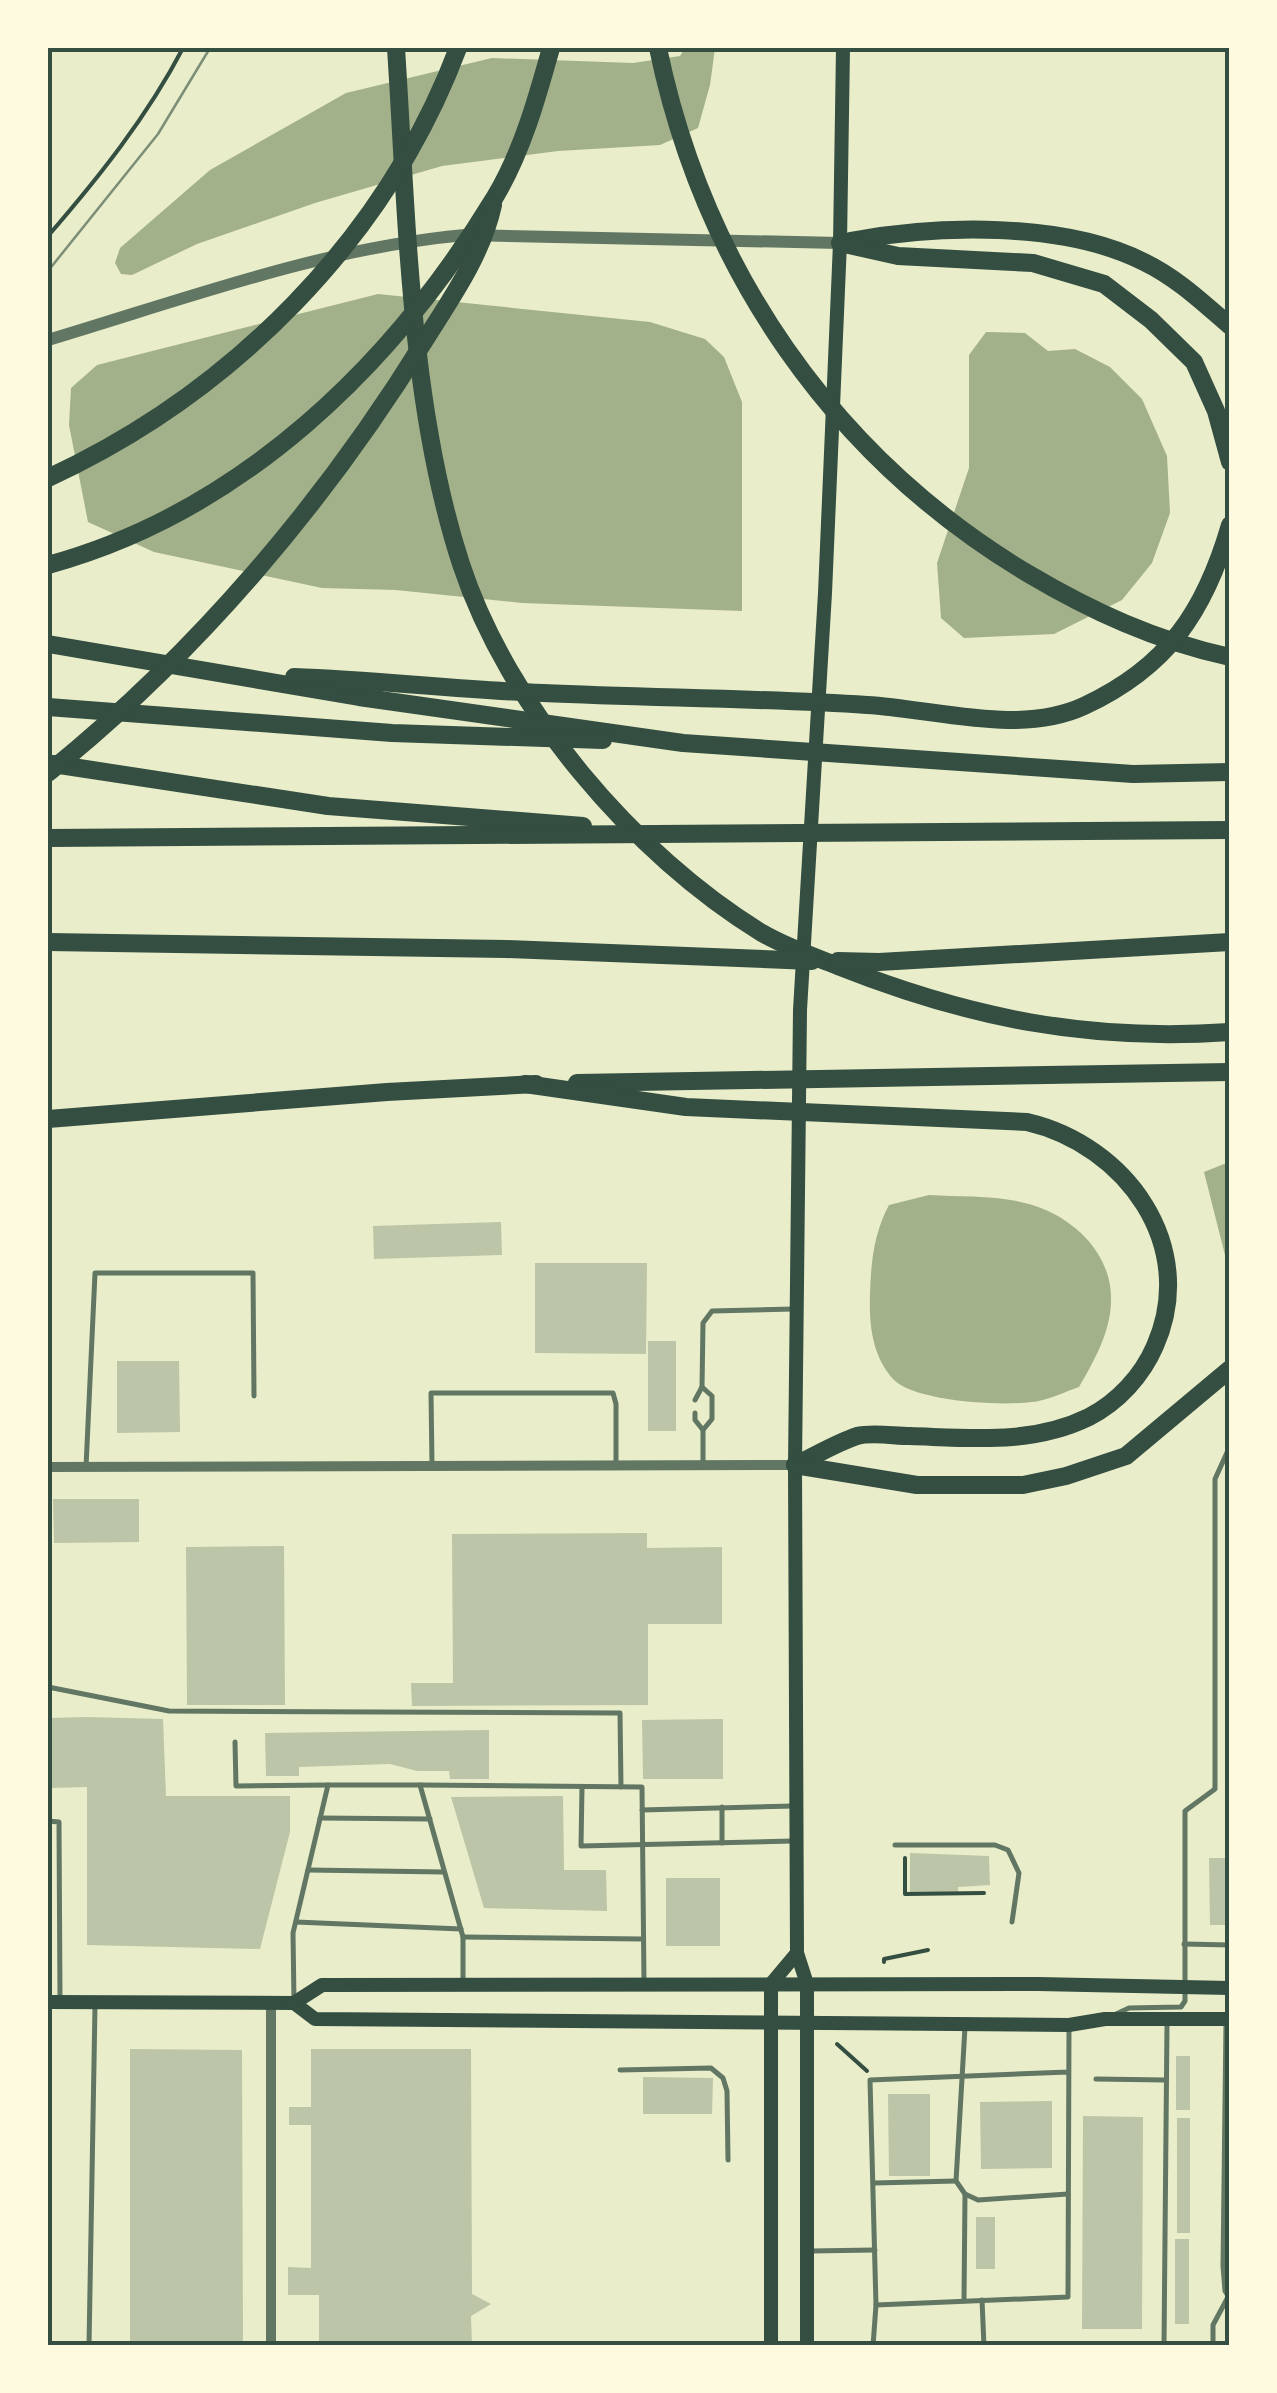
<svg xmlns="http://www.w3.org/2000/svg" width="1277" height="2393" font-family="'Nunito Sans',sans-serif">
<style>
.water{fill:#a3b18a}
.building{fill:#bcc5a7}
.lines{fill:none;stroke-linecap:round;stroke-linejoin:round}
.path{stroke:#344e41;stroke-width:4}
.service{stroke:#617663;stroke-width:5}
.minor{stroke:#617663;stroke-width:10}
.tertiary{stroke:#617663;stroke-width:12}
.secondary{stroke:#344e41;stroke-width:14}
.motorway{stroke:#344e41;stroke-width:18}
.tram{stroke:#7c8e77;stroke-width:2.5}
.neatline{fill:none;stroke:#344e41;stroke-width:4}
</style>
<rect width="100%" height="100%" fill="#e9edc9"/>
<g class="water">
<polygon points="685,48 715,48 710,85 698,128 660,145 558,151 442,166 315,203 197,244 132,275 121,274 115,263 120,248 210,170 346,93 492,58 633,63 680,56"/>
<polygon points="378,294 650,322 705,339 724,357 742,402 742,611 522,603 396,590 322,588 154,552 88,522 69,425 71,388 97,365"/>
<polygon points="986,332 1025,333 1048,351 1075,349 1110,367 1142,399 1167,456 1170,513 1152,563 1122,600 1054,634 964,638 941,618 937,563 969,468 969,355"/>
<polygon points="1229,1162 1229,1271 1204,1172"/>
<path d="M929 1195C961 1197 998 1195 1029 1204 1072 1216 1113 1253 1111 1302 1110 1333 1094 1361 1079 1387 1067 1391 1055 1397 1043 1400 1013 1408 915 1402 894 1380 872 1356 869 1325 870 1294 871 1261 874 1233 889 1205Z"/>
</g>
<g class="building">
<polygon points="501,1222 502,1255 374,1259 373,1226"/>
<polygon points="535,1263 647,1263 646,1354 535,1353"/>
<rect x="648" y="1341" width="28" height="90"/>
<polygon points="117,1361 179,1361 180,1432 117,1433"/>
<polygon points="53,1499 139,1499 139,1542 54,1543"/>
<polygon points="647,1533 647,1548 722,1547 722,1624 648,1624 648,1705 412,1706 411,1683 453,1683 452,1534"/>
<polygon points="284,1546 285,1705 187,1705 186,1547"/>
<polygon points="86,1717 163,1719 166,1796 290,1796 290,1832 260,1949 87,1945 87,1787 48,1788 48,1718"/>
<polygon points="723,1719 723,1779 643,1779 642,1720"/>
<polygon points="489,1730 489,1779 450,1779 449,1771 417,1771 390,1764 299,1767 299,1776 266,1776 265,1733"/>
<polygon points="563,1796 564,1870 606,1870 607,1911 484,1908 451,1797"/>
<polygon points="910,1853 989,1856 990,1885 958,1887 958,1892 910,1892"/>
<polygon points="1209,1858 1230,1858 1230,1925 1210,1925"/>
<rect x="666" y="1878" width="54" height="68"/>
<polygon points="130,2049 242,2050 243,2346 130,2346"/>
<polygon points="311,2049 471,2049 472,2294 491,2304 471,2316 472,2346 319,2346 319,2295 288,2295 288,2267 311,2268 311,2125 289,2125 289,2107 311,2107"/>
<rect x="1176" y="2056" width="14" height="54"/>
<polygon points="643,2077 713,2078 712,2114 643,2114"/>
<polygon points="888,2094 930,2094 930,2176 889,2176"/>
<polygon points="1052,2101 1052,2168 981,2169 980,2102"/>
<polygon points="1083,2116 1143,2117 1142,2329 1082,2329"/>
<rect x="1177" y="2118" width="13" height="115"/>
<rect x="976" y="2217" width="19" height="52"/>
<rect x="1175" y="2239" width="14" height="85"/>
</g>
<g class="lines">
<g class="path">
<path d="M48 236C99 177 147 117 183 48"/>
<polyline points="905,1858 905,1894 984,1893"/>
<polyline points="884,1962 884,1959 928,1950"/>
<polyline points="837,2044 867,2071"/>
</g>
<g class="service">
<polyline points="702,1387 712,1396 712,1419 703,1430 703,1463"/>
<polyline points="695,1400 702,1387 703,1323 712,1311 794,1309"/>
<polyline points="695,1413 695,1420 703,1430"/>
<polyline points="432,1465 431,1393 613,1393 616,1404 616,1463"/>
<polyline points="86,1467 95,1273 253,1273 254,1396"/>
<polyline points="48,1687 169,1711 620,1713 621,1787"/>
<polyline points="235,1742 236,1786 328,1785"/>
<polyline points="420,1785 642,1787 644,1982"/>
<polyline points="582,1787 581,1846 793,1841"/>
<polyline points="722,1807 722,1843"/>
<polyline points="642,1810 794,1806"/>
<polyline points="320,1818 430,1819"/>
<polyline points="48,1821 59,1822 60,1999"/>
<polyline points="895,1845 995,1845 1008,1850 1019,1873 1012,1922"/>
<polyline points="308,1870 444,1872"/>
<polyline points="296,1922 461,1929"/>
<polyline points="463,1937 643,1939"/>
<polyline points="1184,1944 1230,1945"/>
<polyline points="294,2002 293,1933 328,1785 420,1785 463,1937 463,1981"/>
<polyline points="1116,2014 1129,2008 1181,2007 1185,2001 1185,1811 1215,1789 1215,1479 1230,1446"/>
<polyline points="1226,2023 1223,2266 1225,2291 1230,2299"/>
<polyline points="965,2027 956,2181 965,2194 978,2200 1068,2194"/>
<polyline points="620,2070 711,2068 723,2078 727,2091 728,2160"/>
<polyline points="1068,2072 870,2080 876,2305 1068,2297 1069,2028"/>
<polyline points="1096,2079 1165,2080"/>
<polyline points="874,2183 956,2181"/>
<polyline points="810,2251 875,2250"/>
<polyline points="982,2300 984,2346"/>
<polyline points="964,2301 965,2194"/>
<polyline points="89,2346 95,2006"/>
<polyline points="873,2346 876,2305"/>
<polyline points="1164,2346 1167,2024"/>
<polyline points="1213,2346 1213,2325 1228,2297"/>
</g>
<g class="minor">
<polyline points="48,1467 795,1465"/>
<polyline points="271,2002 271,2346"/>
</g>
<path class="tertiary" d="M48 340C185 299 322 248 465 235L840 243"/>
<g class="secondary">
<polyline points="48,2002 294,2003 322,1985 1038,1984 1230,1988"/>
<polyline points="294,2003 315,2019 1069,2025 1105,2019 1230,2019"/>
<polyline points="771,2346 771,1984 797,1953"/>
<polyline points="807,2346 807,1984 797,1953 795,1465 800,1010 825,593 840,243 843,48"/>
</g>
<g class="motorway">
<path d="M396 48C407 214 409 405 461 564 508 707 634 855 762 933 786 947 812 956 838 966 969 1018 1088 1042 1230 1032"/>
<path d="M658 48C704 269 832 456 1027 573 1091 611 1156 641 1230 657"/>
<path d="M850 241C937 225 1063 221 1144 262 1177 278 1202 302 1230 326"/>
<polyline points="840,243 898,256 1033,263 1104,284 1151,320 1194,362 1216,411 1230,462"/>
<path d="M48 478C232 393 386 239 458 48"/>
<path d="M48 565C242 512 393 365 495 197 522 152 537 98 551 48"/>
<polyline points="48,644 359,697 683,743 1133,774 1230,772"/>
<path d="M294 677C377 680 460 690 543 693 651 698 760 698 867 705 936 709 1019 736 1084 706 1168 667 1205 611 1230 525"/>
<polyline points="48,707 392,733 603,740"/>
<polyline points="53,764 328,806 583,826"/>
<path d="M48 773C197 653 325 502 425 340 452 297 482 255 493 205"/>
<polyline points="48,838 1230,830"/>
<polyline points="48,942 506,949 812,961"/>
<polyline points="838,961 879,962 1230,942"/>
<polyline points="577,1083 1230,1072"/>
<path d="M525 1084 686 1107 1027 1122C1126 1145 1199 1246 1155 1346 1142 1376 1118 1402 1089 1417 1032 1445 971 1438 910 1436 894 1436 872 1432 857 1436 836 1443 815 1456 795 1465"/>
<polyline points="48,1119 387,1092 536,1084"/>
<polyline points="795,1465 917,1485 1023,1485 1066,1476 1126,1456 1230,1369"/>
</g>
<polyline class="tram" points="48,271 158,134 210,48"/>
</g>
<rect width="1277" height="2393" fill="none" stroke="#fefae0" stroke-width="100"/>
<rect x="50" y="50" width="1177" height="2293" class="neatline"/>
</svg>
